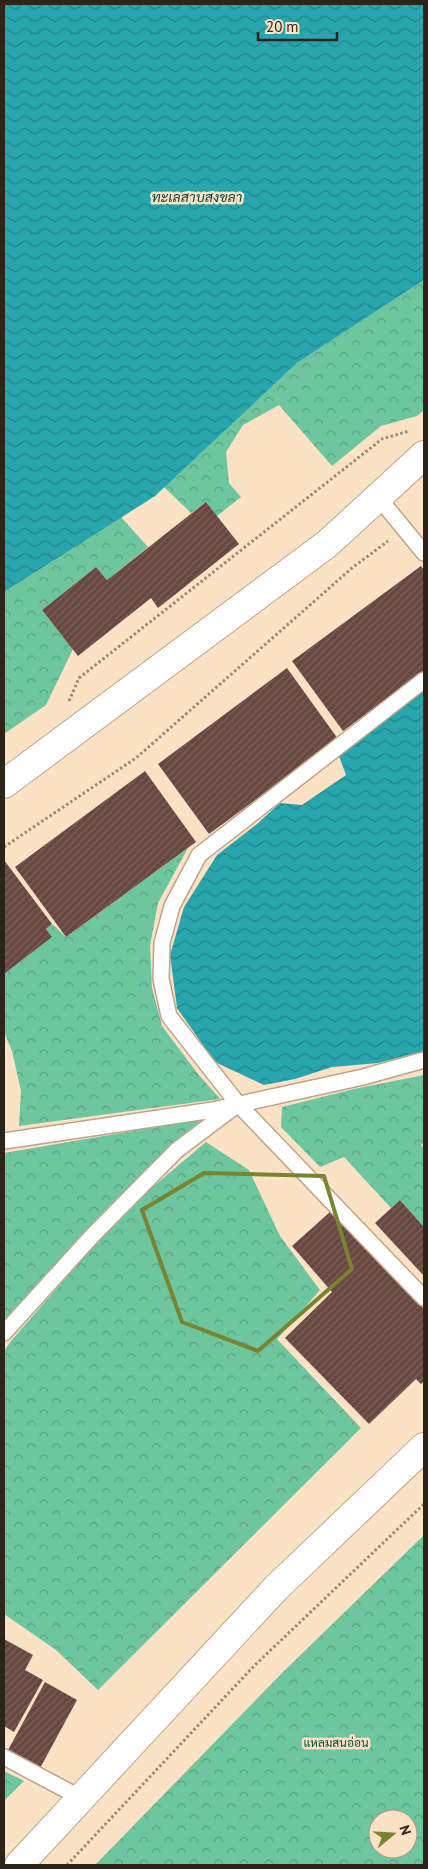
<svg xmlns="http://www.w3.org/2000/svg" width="428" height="1869" font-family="'PT Sans',Sarabun,sans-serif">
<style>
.forest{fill:url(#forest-crowns);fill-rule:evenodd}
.water{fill:url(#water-waves)}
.building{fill:url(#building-hatch)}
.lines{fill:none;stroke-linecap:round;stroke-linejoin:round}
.service-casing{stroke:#bda489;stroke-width:18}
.tertiary-casing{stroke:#bda489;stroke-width:30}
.path{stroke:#9b8975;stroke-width:3;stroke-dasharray:2.5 2.5;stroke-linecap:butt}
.service{stroke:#fff;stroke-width:15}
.tertiary{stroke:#fff;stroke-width:28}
.marked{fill:none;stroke:#788431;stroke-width:4;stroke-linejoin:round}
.labels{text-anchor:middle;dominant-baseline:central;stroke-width:5;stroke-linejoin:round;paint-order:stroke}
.park-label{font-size:12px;fill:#09533a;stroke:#fce2c5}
.water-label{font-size:14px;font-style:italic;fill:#073f42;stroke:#fce2c5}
</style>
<defs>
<pattern id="forest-crowns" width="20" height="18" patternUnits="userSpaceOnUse" patternTransform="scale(1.25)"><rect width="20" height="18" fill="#6ec69f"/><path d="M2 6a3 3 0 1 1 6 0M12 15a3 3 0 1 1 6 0" fill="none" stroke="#5ba181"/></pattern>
<pattern id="water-waves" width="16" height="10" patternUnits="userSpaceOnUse" patternTransform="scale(1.25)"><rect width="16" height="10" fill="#28a5ad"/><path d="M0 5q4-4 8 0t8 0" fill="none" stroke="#23868c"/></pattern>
<pattern id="building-hatch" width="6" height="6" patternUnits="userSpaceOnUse" patternTransform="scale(1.25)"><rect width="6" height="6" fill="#684740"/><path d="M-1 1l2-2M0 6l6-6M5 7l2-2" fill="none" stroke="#7a5f58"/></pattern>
</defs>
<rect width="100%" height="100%" fill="#fce2c5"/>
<g class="forest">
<polygon points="424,280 424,410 417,416 381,426 332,466 279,405 243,425 226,452 229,483 241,497 217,516 206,502 191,513 164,487 297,363"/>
<polygon points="121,517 148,547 107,580 96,567 42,610 73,649 46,705 4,734 4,592"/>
<polygon points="188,848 158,903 150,946 152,988 162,1026 198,1074 220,1099 19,1126 21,1091 12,1051 4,1032 4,974 52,937 46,929 52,924 66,937"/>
<polygon points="424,1075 424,1142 421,1145 424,1149 424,1227 400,1200 391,1208 344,1157 320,1167 281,1127 282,1107 354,1089"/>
<polygon points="203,1119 175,1141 127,1189 4,1322 4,1153"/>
<polygon points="206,1142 249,1170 280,1236 320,1290 277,1339 361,1428 98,1690 56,1650 4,1614 4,1351 11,1341 123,1212"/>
<path d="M424 1535V1865H95L283 1672ZM378 1819H408V1849H378Z"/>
<polygon points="4,1771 24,1781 4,1801"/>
</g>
<g class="water">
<polygon points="4,4 424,4 424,280 297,363 155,496 4,592"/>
<polygon points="424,688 424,1051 378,1063 332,1067 295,1079 264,1085 215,1062 177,1008 170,955 184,907 217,855 257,824 280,803 302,805 346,775 339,756"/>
</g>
<g class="building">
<polygon points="206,502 239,544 158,608 151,598 78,656 42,610 96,567 107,580"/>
<polygon points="421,566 424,570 424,671 343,731 292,661"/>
<polygon points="287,668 338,739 209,834 158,764"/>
<polygon points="145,771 196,842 66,937 15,867"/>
<polygon points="4,860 52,924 46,929 52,937 4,974"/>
<polygon points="400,1200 424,1227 424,1276 375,1223"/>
<polygon points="330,1212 424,1309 424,1381 421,1384 416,1379 369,1424 285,1338 332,1292 292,1246"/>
<polygon points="4,1639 33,1655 25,1670 43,1680 14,1732 4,1726"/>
<polygon points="45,1682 77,1700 39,1770 7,1752"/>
</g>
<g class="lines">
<defs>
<g id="service">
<polyline points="378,497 424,553"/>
<polyline points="424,680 199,855 172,906 162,943 161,979 169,1016 238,1104 424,1298"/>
<polyline points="4,1141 213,1110 363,1077 424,1060"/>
<polyline points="4,1333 92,1236 177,1150 233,1108"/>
<polyline points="4,1757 81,1798"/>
</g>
<g id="tertiary">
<polyline points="4,784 327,544 424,455"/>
<polyline points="19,1865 276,1588 424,1447"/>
</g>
</defs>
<use href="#service" class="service-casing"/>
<use href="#tertiary" class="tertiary-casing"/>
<g class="path">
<polyline points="69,701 79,678 382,439 409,431"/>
<polyline points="4,847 136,758 352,568 388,541"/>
<polyline points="67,1865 254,1666 424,1504"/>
</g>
<use href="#service" class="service"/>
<use href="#tertiary" class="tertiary"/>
</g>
<path class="marked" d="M204 1173 324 1176 352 1269 258 1351 182 1322 142 1210Z"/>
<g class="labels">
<g class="park-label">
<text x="336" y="1742">แหลมสนอ่อน</text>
</g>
<g class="water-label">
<text x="197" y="197">ทะเลสาบสงขลา</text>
</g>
</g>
<rect width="428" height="1869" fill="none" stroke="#2d2419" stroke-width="10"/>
<g transform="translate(393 1834) rotate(72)"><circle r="24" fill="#fce2c5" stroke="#a99680"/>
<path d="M0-4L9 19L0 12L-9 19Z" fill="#788431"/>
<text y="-8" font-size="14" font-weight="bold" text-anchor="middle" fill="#2d2419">N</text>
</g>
<path d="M258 32v8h79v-8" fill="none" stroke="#2d2419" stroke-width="2.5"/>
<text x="266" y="32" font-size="15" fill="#2d2419" stroke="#fce2c5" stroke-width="4" paint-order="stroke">20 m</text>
</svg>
